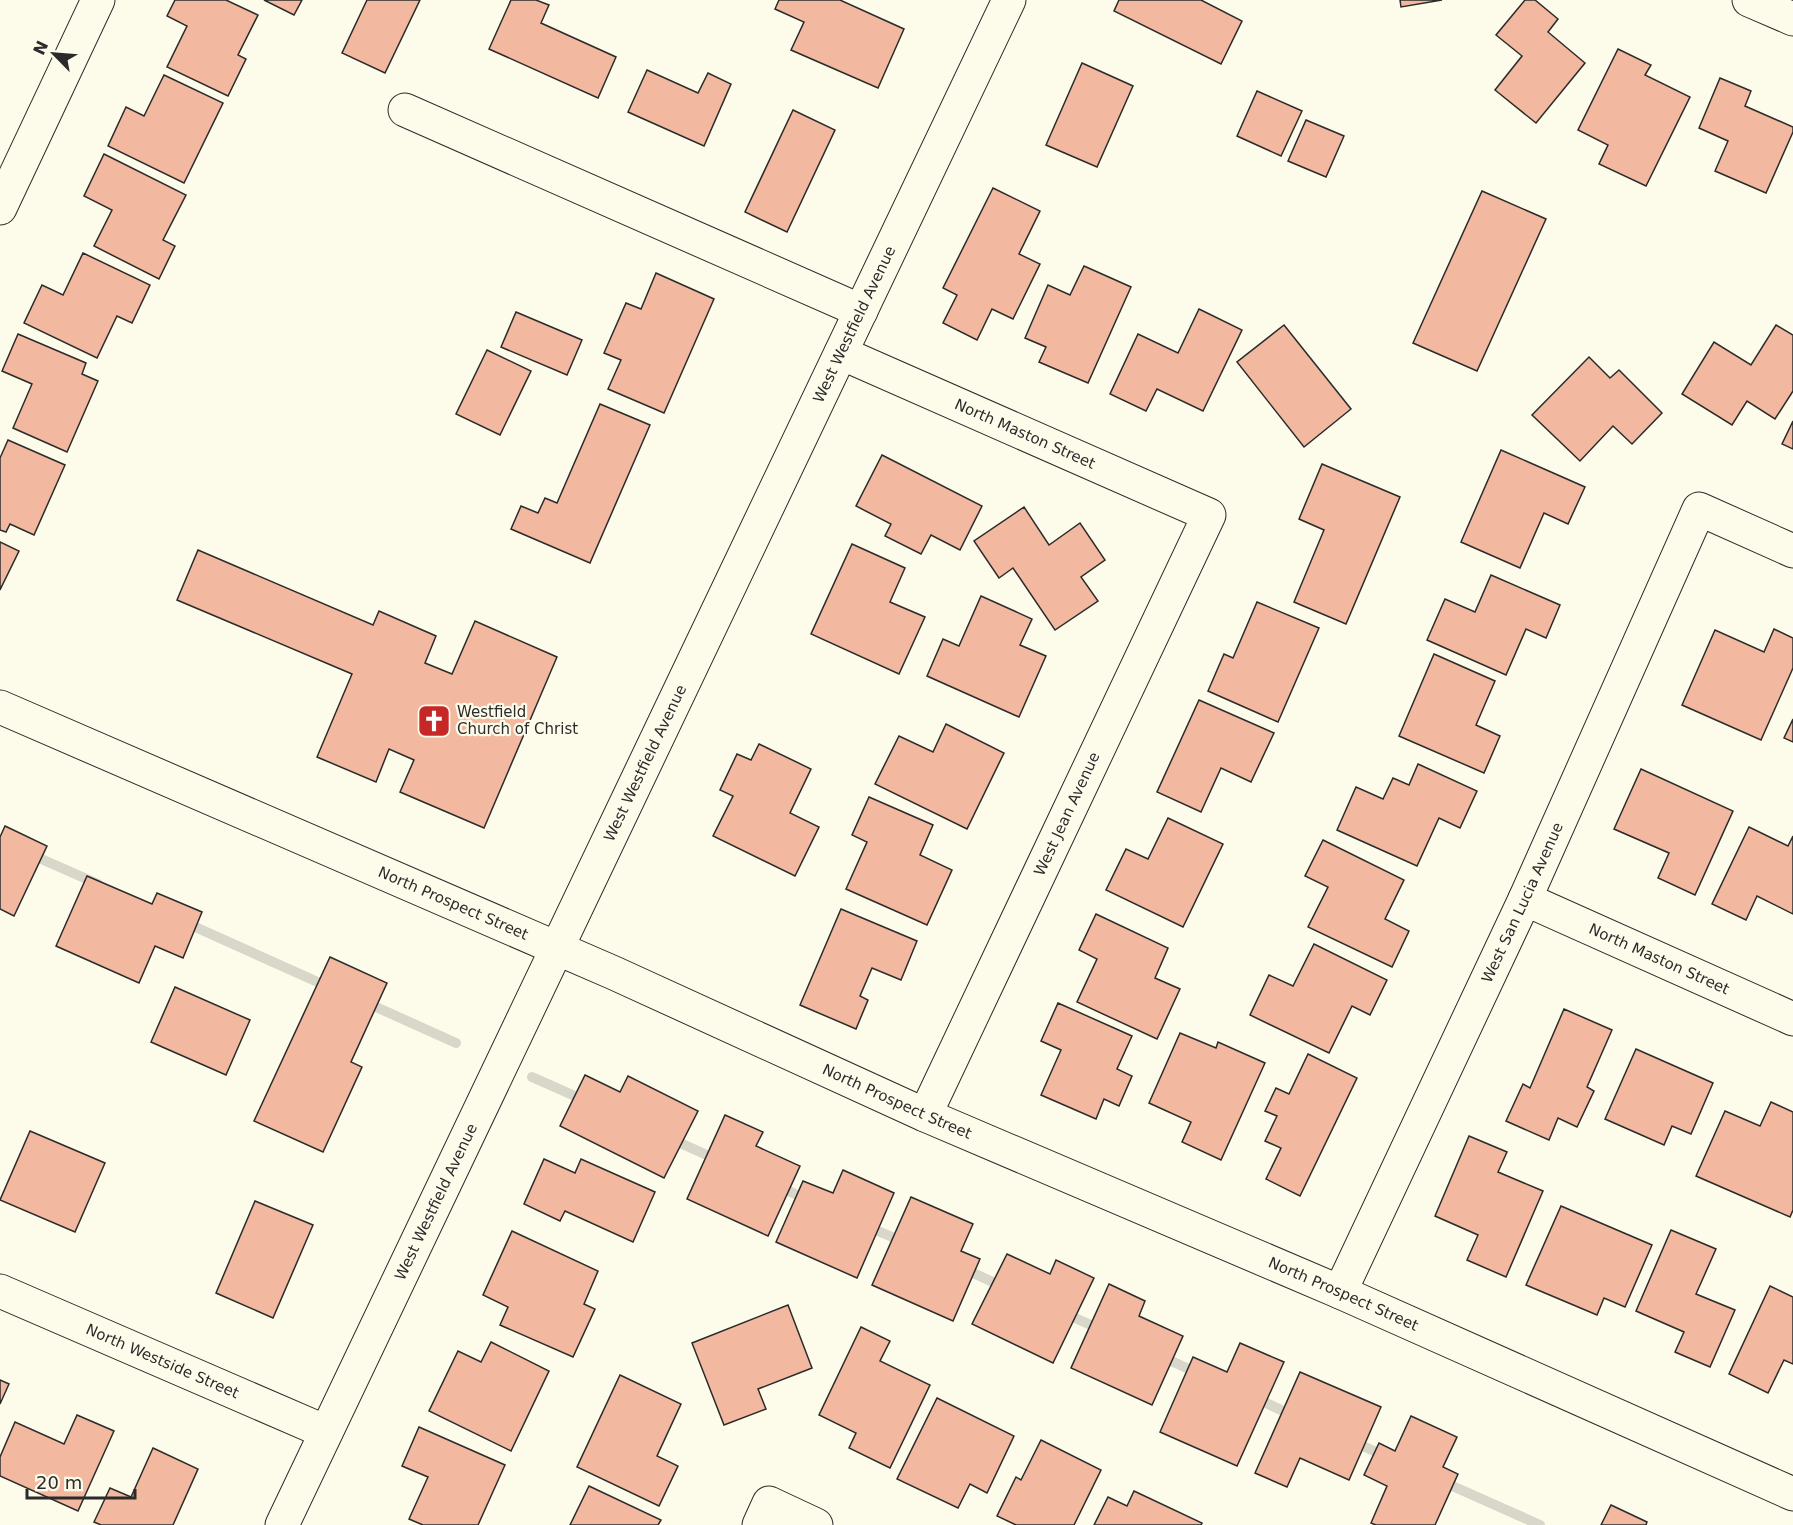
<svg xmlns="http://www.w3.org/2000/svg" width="1793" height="1525" font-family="'DejaVu Sans',sans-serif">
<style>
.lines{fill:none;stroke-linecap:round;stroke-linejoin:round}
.stream{stroke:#d8d7c9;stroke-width:10}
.building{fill:#f2b8a0;stroke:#2b2b2b;stroke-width:1.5}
.minor-casing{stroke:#2b2b2b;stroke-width:35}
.minor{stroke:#fdfbea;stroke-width:33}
.labels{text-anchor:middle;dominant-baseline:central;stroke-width:4.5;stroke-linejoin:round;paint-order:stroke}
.street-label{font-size:15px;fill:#2b2b2b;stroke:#fdfbea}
.poi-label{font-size:15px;fill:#2b2b2b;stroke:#fdfbea;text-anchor:start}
</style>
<rect width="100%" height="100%" fill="#fdfbea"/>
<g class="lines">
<g class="stream">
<polyline points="30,854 98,884"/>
<polyline points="184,922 331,988"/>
<polyline points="365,1002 456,1043"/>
<polyline points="532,1077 586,1101"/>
<polyline points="669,1138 718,1160"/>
<polyline points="776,1185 808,1200"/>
<polyline points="866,1226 904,1242"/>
<polyline points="962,1268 1006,1288"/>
<polyline points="1064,1313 1102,1330"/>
<polyline points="1160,1356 1200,1374"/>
<polyline points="1253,1397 1294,1416"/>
<polyline points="1352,1441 1387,1457"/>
<polyline points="1439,1480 1540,1525"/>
</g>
</g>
<g class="building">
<polygon points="175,0 226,0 258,15 238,55 246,59 228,96 167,67 187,26 167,16"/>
<polygon points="264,0 302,0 294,15"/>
<polygon points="367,0 420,0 385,73 342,53"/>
<polygon points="511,0 536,0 549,5 541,23 616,57 598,98 489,49"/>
<polygon points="779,0 840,0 904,29 878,88 791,50 804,22 775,9"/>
<polygon points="1119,0 1201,0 1242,21 1221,64 1114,11"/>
<polygon points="1400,0 1442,0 1401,7"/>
<polygon points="1525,0 1535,0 1558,19 1548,32 1585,63 1536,123 1495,90 1522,56 1496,35"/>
<polygon points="1618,49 1651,65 1645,75 1690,97 1646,186 1599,164 1608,145 1578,130"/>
<polygon points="1082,63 1133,86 1097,167 1046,145"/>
<polygon points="647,70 698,93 708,73 731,84 704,146 628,112"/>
<polygon points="164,75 223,103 184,183 108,146 126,107 144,116"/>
<polygon points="1720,78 1751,91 1745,106 1793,127 1793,132 1766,193 1715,171 1728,141 1699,128"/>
<polygon points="1257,91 1302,111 1281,156 1237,136"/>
<polygon points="793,110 835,130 787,232 745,212"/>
<polygon points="1306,120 1344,136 1326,177 1288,161"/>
<polygon points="104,154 186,195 163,240 175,246 159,279 94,246 112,210 84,196"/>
<polygon points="993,188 1040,211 1019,254 1040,264 1013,319 992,309 977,340 943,323 957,295 943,288"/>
<polygon points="1482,191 1546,219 1477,371 1413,343"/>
<polygon points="83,253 150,285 132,323 117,316 97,358 24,323 42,285 63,295"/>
<polygon points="1084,266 1131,287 1088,383 1039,362 1046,347 1025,338 1048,285 1070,295"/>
<polygon points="656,273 714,299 664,413 608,389 621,360 604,353 626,303 641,309"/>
<polygon points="1199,309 1242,330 1203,411 1157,389 1146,411 1110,394 1138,334 1178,353"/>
<polygon points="516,312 582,340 567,375 501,347"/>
<polygon points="1284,325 1351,409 1304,447 1237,362"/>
<polygon points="1776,325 1793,335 1793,391 1775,419 1747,401 1732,425 1682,394 1714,342 1751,365"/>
<polygon points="18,334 86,363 82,374 98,381 67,452 13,428 32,384 2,371"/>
<polygon points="487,350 531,371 500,435 456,414"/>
<polygon points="1589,357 1610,378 1619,370 1662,413 1632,444 1613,426 1580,461 1532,415"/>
<polygon points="600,404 650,425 590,563 511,529 521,506 538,513 545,498 557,503"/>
<polygon points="1793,421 1793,449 1782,444"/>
<polygon points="8,440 65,465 34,535 10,524 6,532 0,530 0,458"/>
<polygon points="1501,450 1585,487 1568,524 1544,513 1520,568 1461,542"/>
<polygon points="882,455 982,506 960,550 931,535 921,554 885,536 891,524 856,506"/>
<polygon points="1322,464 1400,497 1346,624 1294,602 1324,530 1299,519"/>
<polygon points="1024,507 1049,545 1080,523 1105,560 1081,577 1098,601 1055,630 1013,568 999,578 974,541"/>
<polygon points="0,542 19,551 0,590"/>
<polygon points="852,544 905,568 890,602 925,617 899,674 811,634"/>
<polygon points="198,550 373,625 379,611 436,636 425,663 452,674 475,621 557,657 484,828 400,792 414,760 389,749 376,782 317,757 352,674 177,600"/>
<polygon points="1491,575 1560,605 1546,638 1526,629 1506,675 1427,640 1445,599 1475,612"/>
<polygon points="981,596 1032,619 1020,645 1046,656 1019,717 927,676 943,639 959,646"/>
<polygon points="1257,602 1319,628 1278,722 1208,691 1224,654 1233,658"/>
<polygon points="1774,629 1793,638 1793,668 1761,740 1682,705 1715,630 1764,652"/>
<polygon points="1434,654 1495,681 1476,725 1500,736 1484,773 1399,736"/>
<polygon points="1199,700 1274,733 1251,782 1221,768 1201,812 1157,792"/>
<polygon points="1793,719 1793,742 1784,738"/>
<polygon points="946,724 1004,753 967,829 875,784 899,736 933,752"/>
<polygon points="759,744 811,769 790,813 819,827 795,876 713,836 733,796 720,790 737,754 751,760"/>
<polygon points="1418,764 1477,791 1460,828 1439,818 1417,866 1337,830 1356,787 1383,799 1393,778 1409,785"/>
<polygon points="1641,769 1733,811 1695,895 1658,878 1669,853 1614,829"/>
<polygon points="869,797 933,825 920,855 952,870 927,925 846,889 867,842 852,835"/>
<polygon points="1168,818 1223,844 1183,927 1106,890 1126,849 1148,859"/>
<polygon points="5,826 47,846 14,916 0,909 0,837"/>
<polygon points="1749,827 1788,846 1793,836 1793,914 1757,896 1746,920 1712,904"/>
<polygon points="1323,840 1404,880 1385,919 1409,931 1392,967 1308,927 1328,887 1305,876"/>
<polygon points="87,876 152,904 157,893 202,912 183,958 155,946 139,983 56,946"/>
<polygon points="841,909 917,941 901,980 872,968 860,996 868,1000 856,1029 800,1005"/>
<polygon points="1096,914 1168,948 1155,978 1180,989 1157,1039 1077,1002 1097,959 1079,950"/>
<polygon points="1314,944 1387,980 1370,1015 1352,1006 1329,1053 1250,1015 1269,975 1293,986"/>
<polygon points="330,957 387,983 351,1062 362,1067 323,1152 254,1121"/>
<polygon points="175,987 250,1020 226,1075 151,1042"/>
<polygon points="1058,1003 1132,1036 1117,1069 1132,1076 1119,1106 1104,1099 1096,1119 1041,1095 1061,1050 1041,1041"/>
<polygon points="1564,1009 1612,1030 1587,1087 1594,1091 1577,1127 1558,1118 1549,1140 1506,1121 1523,1084 1530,1088"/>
<polygon points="1180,1033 1216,1048 1218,1042 1265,1063 1221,1160 1182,1142 1191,1122 1149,1103"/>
<polygon points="1636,1049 1713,1083 1691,1134 1672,1126 1664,1145 1605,1119"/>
<polygon points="1308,1054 1357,1078 1300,1196 1266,1179 1281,1148 1265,1141 1277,1116 1265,1111 1276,1088 1289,1094"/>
<polygon points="585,1075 620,1092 628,1076 698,1111 664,1178 560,1126"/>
<polygon points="1771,1102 1793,1112 1793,1210 1790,1217 1696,1176 1725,1111 1760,1126"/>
<polygon points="725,1115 763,1132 756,1146 800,1166 768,1236 687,1199"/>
<polygon points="30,1131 105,1163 75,1232 0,1200"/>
<polygon points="1469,1136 1507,1152 1498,1172 1543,1191 1506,1277 1467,1260 1478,1235 1435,1216"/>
<polygon points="544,1159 575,1173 581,1159 655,1192 633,1242 565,1211 560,1221 524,1204"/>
<polygon points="843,1170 894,1193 857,1278 776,1242 803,1181 833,1193"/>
<polygon points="911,1197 973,1224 961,1251 980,1259 953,1321 872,1285"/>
<polygon points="255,1201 313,1225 273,1318 216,1293"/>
<polygon points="1561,1206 1652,1245 1625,1307 1604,1298 1597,1315 1526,1285"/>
<polygon points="1671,1230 1716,1249 1696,1294 1735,1310 1710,1367 1675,1352 1684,1332 1636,1311"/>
<polygon points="512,1231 598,1271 584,1304 595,1309 573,1357 500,1325 508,1307 483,1295"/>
<polygon points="1007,1254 1050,1274 1056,1260 1094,1278 1053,1363 972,1324"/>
<polygon points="1109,1284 1145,1301 1139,1316 1183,1336 1152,1405 1071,1368"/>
<polygon points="1770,1286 1793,1297 1793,1364 1784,1360 1768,1393 1729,1374"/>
<polygon points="788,1305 812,1368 758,1389 766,1409 724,1425 692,1343"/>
<polygon points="861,1327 890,1341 880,1361 930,1385 890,1468 849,1448 856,1433 819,1415"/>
<polygon points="491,1342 549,1371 511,1451 429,1411 458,1351 481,1362"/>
<polygon points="1240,1343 1284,1362 1237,1466 1160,1432 1193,1357 1227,1372"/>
<polygon points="1300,1372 1381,1407 1349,1480 1300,1458 1287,1487 1255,1473"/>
<polygon points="620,1375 681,1404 657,1456 678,1466 659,1506 577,1467"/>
<polygon points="0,1380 9,1384 0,1404"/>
<polygon points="937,1398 1014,1436 987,1493 970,1484 958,1508 897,1479"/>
<polygon points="77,1415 114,1431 78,1511 0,1476 0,1457 15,1422 64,1444"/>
<polygon points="1411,1416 1457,1437 1443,1467 1458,1474 1435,1525 1376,1525 1371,1523 1387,1486 1364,1475 1379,1443 1395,1451"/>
<polygon points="419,1427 505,1465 478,1525 423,1525 409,1519 428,1477 402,1466"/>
<polygon points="1041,1440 1101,1470 1074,1525 1016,1525 997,1516 1016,1477 1021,1480"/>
<polygon points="153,1448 198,1469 173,1525 101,1525 94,1522 110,1488 131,1497"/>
<polygon points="589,1486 661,1520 658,1525 570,1525"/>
<polygon points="1134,1491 1202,1523 1201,1525 1094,1525 1108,1497 1127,1506"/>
<polygon points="1611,1505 1647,1522 1646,1525 1601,1525"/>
</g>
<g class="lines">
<defs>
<g id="minor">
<polyline points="1749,0 1793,19"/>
<polyline points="405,110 861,311"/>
<polyline points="0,208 98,0"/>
<path id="s1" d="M841 353 1209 515 925 1115"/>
<path id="s2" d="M0 707 614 973 925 1115 1340 1292 1793 1494"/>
<path id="s3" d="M1525 899 1793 1019"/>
<path id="s4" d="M0 1291 326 1432"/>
<path id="s5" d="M1340 1292 1525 899 1699 509 1793 551"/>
<path id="s6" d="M282 1525 1009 0"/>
<polyline points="759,1525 769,1503 816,1525"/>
</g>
</defs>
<use href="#minor" class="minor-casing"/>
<use href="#minor" class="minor"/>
</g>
<defs>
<symbol id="church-square" viewBox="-11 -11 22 22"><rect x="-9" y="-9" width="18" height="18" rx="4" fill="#c62828" stroke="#fdfbea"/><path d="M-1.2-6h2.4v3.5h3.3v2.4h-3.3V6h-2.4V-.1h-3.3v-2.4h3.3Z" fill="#fff"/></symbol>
</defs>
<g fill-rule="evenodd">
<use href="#church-square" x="415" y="702" width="38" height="38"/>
</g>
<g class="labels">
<g class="street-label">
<text stroke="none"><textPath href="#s6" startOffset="1330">West Westfield Avenue</textPath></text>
<text stroke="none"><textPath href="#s1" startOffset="201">North Maston Street</textPath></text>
<text stroke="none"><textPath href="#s6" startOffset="844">West Westfield Avenue</textPath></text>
<text transform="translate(1067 814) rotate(-65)">West Jean Avenue</text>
<text stroke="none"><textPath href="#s5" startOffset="430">West San Lucia Avenue</textPath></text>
<text stroke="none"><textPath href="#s2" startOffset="494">North Prospect Street</textPath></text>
<text stroke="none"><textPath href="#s3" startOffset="147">North Maston Street</textPath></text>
<text stroke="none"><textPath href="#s2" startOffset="980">North Prospect Street</textPath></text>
<text stroke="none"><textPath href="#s6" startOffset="358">West Westfield Avenue</textPath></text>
<text stroke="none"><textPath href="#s2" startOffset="1466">North Prospect Street</textPath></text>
<text stroke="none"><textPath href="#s4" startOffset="177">North Westside Street</textPath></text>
</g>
<g class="poi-label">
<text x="457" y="712">Westfield<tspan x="457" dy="17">Church of Christ</tspan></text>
</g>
</g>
<g transform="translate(54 54) rotate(295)" stroke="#fdfbea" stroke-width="4.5" paint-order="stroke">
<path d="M0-4.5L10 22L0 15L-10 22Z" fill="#2b2b2b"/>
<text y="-9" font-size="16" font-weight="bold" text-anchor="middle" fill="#2b2b2b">N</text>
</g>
<path d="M27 1489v9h108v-9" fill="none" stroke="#2b2b2b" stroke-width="3"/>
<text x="36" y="1489" font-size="18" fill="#2b2b2b" stroke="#fdfbea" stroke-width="4.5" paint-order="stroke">20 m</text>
</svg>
